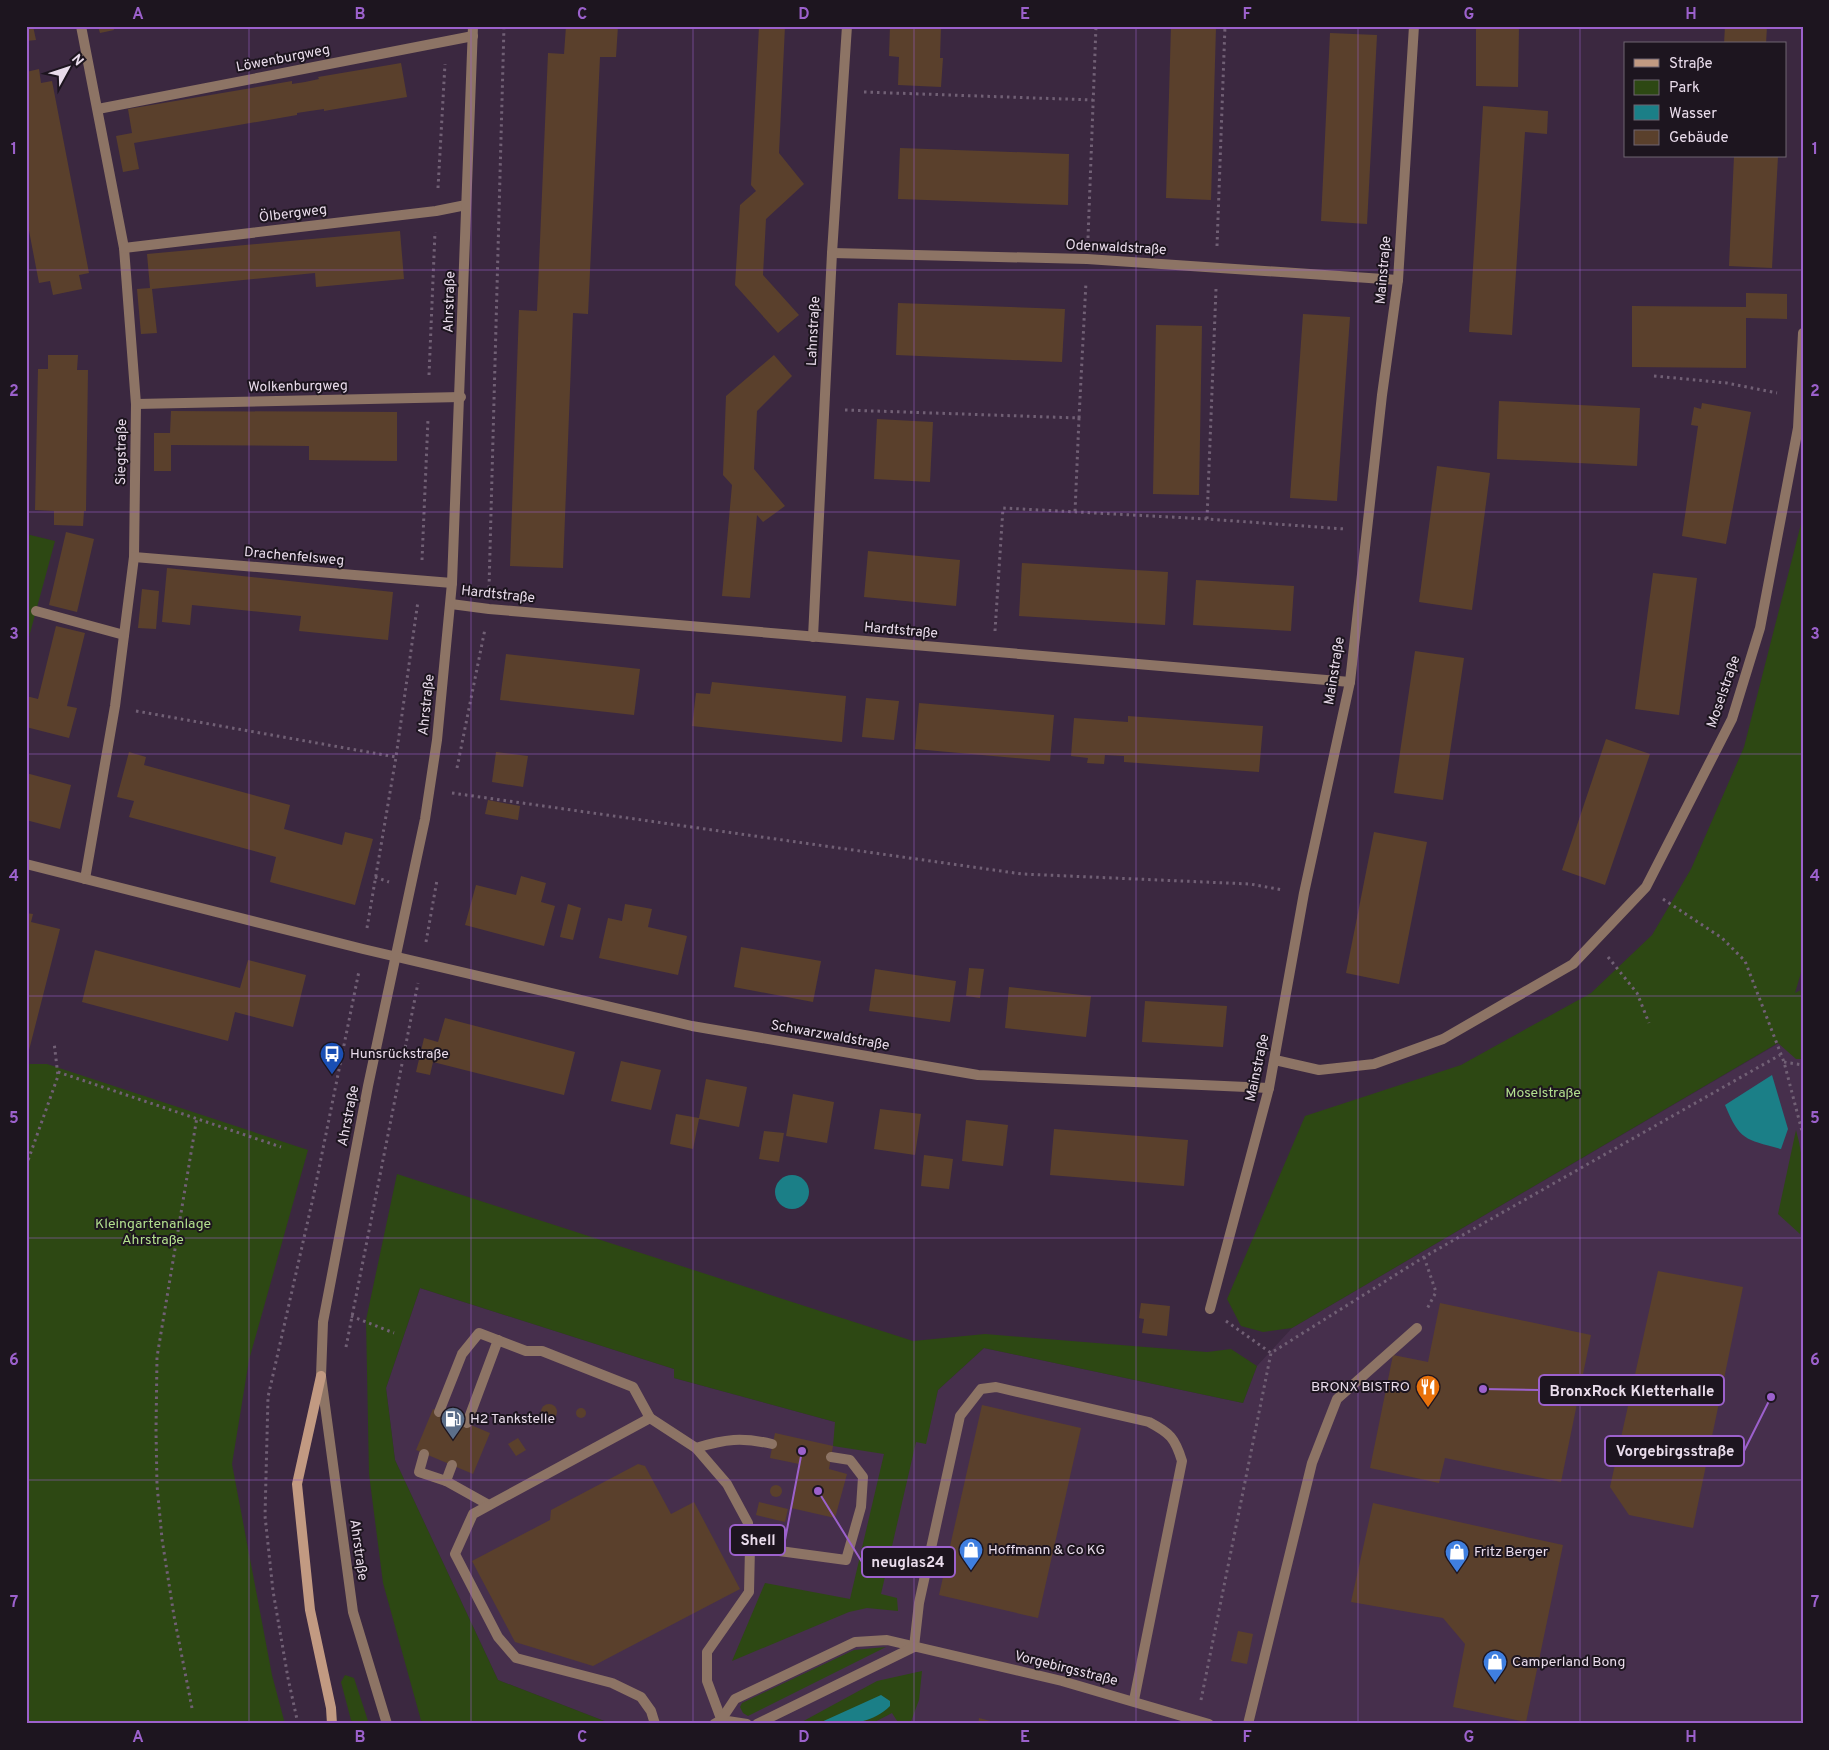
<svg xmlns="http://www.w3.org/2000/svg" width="1829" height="1750" font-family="Overpass,sans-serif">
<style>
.built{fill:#462f4c}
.green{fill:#2d4813}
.water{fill:#1b7f87}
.building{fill:#5a402c}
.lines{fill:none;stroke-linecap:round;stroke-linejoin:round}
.path{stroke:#716075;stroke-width:3;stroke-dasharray:2.5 4;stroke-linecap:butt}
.service{stroke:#8d7465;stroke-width:10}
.minor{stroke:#8d7465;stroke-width:10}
.tertiary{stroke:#8d7465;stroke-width:10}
.secondary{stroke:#c29a82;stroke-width:10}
.grid{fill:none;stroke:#9c61cc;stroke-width:1;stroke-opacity:0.55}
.labels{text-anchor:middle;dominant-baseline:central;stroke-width:4;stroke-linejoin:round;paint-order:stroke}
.street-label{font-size:14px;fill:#e9dceb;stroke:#1d151f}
.poi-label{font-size:14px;fill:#e9dceb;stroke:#1d151f;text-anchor:start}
.park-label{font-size:14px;fill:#b2df8e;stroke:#1d151f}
.leader{fill:none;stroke:#9c61cc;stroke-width:2}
.callout-dot{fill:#9c61cc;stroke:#1d151f;stroke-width:2}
.callout{fill:#1d151f;stroke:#9c61cc;stroke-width:2}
.callout-label{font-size:15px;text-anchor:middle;font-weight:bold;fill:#e9dceb}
.neatline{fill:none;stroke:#9c61cc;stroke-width:2}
.grid-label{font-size:16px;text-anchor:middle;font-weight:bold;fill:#9c61cc}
</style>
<rect width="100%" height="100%" fill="#3b2840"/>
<polygon class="built" points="1803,1029 1803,1724 612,1724 498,1680 395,1460 386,1388 420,1288 674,1369 674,1378 835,1422 929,1429 938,1390 984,1348 1243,1403 1257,1366 1292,1328"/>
<g class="green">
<polygon points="1803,516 1803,966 1795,993 1803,989 1803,1059 1796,1059 1778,1043 1292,1328 1263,1332 1241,1326 1227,1299 1305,1116 1461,1065 1591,993 1652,935 1691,869 1744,747"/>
<polygon points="26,534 55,541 26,648"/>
<polygon points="26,1064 47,1064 308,1150 249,1360 232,1464 272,1675 285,1724 26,1724"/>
<path d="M1796 1130C1806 1164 1804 1198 1800 1234L1778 1214Z"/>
<polygon points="397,1174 913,1341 985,1334 1207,1352 1231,1349 1257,1366 1243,1403 984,1348 938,1390 926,1444 916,1442 881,1594 897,1598 898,1611 867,1608 849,1612 732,1661 765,1583 850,1599 884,1454 833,1446 835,1422 674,1378 674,1369 420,1288 386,1388 395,1460 498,1680 612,1724 422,1724 383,1583 369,1474 366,1320"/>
<polygon points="886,1647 748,1716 743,1713 740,1707 742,1703 854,1650"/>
<polygon points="922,1671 919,1700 910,1724 899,1724 892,1713 871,1724 798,1724 877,1681"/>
<polygon points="345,1675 354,1678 369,1724 352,1724 341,1682"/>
</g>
<g class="water">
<path d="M1772 1075 1788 1129 1781 1149C1745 1139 1740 1141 1725 1105Z"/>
<circle cx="792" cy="1192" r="17"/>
<path d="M881 1695 890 1701V1706C870 1726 844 1724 817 1724Z"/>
</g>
<g class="building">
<polygon points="26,26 33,26 36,40 26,41"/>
<polygon points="98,26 113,26 114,30 100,33"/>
<polygon points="566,26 618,26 616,57 600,57 588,314 573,313 563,568 510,566 519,310 537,311 548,53 564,54"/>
<polygon points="759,26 785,26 779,153 804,184 766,219 763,275 799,315 778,333 735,285 740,205 756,191 751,185"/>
<polygon points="890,26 941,26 940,58 943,58 941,87 898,85 899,57 889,56"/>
<polygon points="1171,26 1216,27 1211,200 1166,198"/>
<polygon points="1476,26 1519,26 1518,87 1476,86"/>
<polygon points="1725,26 1767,26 1766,44 1724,44"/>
<polygon points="1330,33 1377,35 1367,224 1321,221"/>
<polygon points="401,63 407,97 324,111 324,109 310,111 297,113 297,115 134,143 139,169 123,172 116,136 132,133 128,109 292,81 292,84 305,82 319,79 318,77"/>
<polygon points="39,69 41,83 52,81 89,273 79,275 82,289 53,295 50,281 39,283 26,215 26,72"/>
<polygon points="1483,106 1548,111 1547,134 1525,132 1512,335 1469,332"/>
<polygon points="900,148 1069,154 1068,205 898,199"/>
<polygon points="1734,156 1778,156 1772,268 1729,266"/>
<polygon points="400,231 404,279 316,287 315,273 152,289 157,333 141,334 137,289 150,288 147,254"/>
<polygon points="1746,293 1787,294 1787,319 1746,318 1746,368 1632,367 1632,306 1746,307"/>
<polygon points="898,303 1065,309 1062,362 896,355"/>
<polygon points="1303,314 1350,317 1337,501 1290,498"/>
<polygon points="1156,325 1202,326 1199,495 1153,494"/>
<polygon points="48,355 78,355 77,370 88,370 86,511 84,511 83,526 54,525 54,511 35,510 38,369 48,369"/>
<polygon points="774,355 792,376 757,411 754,469 785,506 763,522 757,515 750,598 722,596 732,485 723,475 726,396"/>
<polygon points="1499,401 1640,408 1637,466 1497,459"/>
<polygon points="1702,403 1751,412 1726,544 1682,536 1698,426 1691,425 1694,407 1701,409"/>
<polygon points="171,411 397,412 397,461 309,460 309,446 171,445 171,471 154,471 154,433 170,433"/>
<polygon points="877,419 933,422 930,482 874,479"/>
<polygon points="1437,466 1490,473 1472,610 1419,602"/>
<polygon points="66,532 94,539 77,612 49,605"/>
<polygon points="868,551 960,560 956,606 864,597"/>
<polygon points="1022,563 1168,572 1165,625 1019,616"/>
<polygon points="167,568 393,592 388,640 299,631 301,616 192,605 190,625 162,622"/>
<polygon points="1653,573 1697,578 1679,715 1635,709"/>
<polygon points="1196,580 1294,586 1291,631 1193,625"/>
<polygon points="142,589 159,591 156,629 138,628"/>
<polygon points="56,626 85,633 67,706 77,708 69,738 26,727 26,696 38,699"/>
<polygon points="1415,651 1464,658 1443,800 1394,793"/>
<polygon points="506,654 640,669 634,715 500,700"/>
<polygon points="712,682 846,696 842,742 692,726 696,693 710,694"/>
<polygon points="866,698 899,701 894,740 862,737"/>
<polygon points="919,703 1054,715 1050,761 915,749"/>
<polygon points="1128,716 1263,726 1259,772 1124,762 1124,756 1105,755 1104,764 1087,763 1088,758 1071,756 1074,718 1128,722"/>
<polygon points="1606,739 1650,754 1605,885 1562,870"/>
<polygon points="129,752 146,757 144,765 290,805 284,829 342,845 345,832 373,839 355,905 270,882 276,857 129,817 134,801 117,797"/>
<polygon points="496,752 528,756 523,787 492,782"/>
<polygon points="26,773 71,785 60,829 26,820"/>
<polygon points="488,800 520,806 518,820 485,814"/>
<polygon points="1374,832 1427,842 1399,984 1346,973"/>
<polygon points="521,876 546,883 541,902 555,906 544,946 465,925 476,885 516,895"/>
<polygon points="568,904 581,908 573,940 560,937"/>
<polygon points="625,904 652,909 648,927 687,936 678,975 599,958 608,918 622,921"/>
<polygon points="26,913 33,914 31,922 60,929 27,1058"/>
<polygon points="741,947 821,961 813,1002 734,987"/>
<polygon points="95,950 240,988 248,960 306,975 293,1027 235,1012 228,1041 82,1002"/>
<polygon points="969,968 984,969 980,998 966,996"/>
<polygon points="875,969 956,981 950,1022 869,1011"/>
<polygon points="1009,987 1091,996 1086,1037 1005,1028"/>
<polygon points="1145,1001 1227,1006 1223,1047 1142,1042"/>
<polygon points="445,1018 575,1052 564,1095 433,1062 430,1075 416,1072 424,1038 438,1042"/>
<polygon points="621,1061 661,1070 651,1110 611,1101"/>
<polygon points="706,1079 747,1087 739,1127 699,1119 693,1149 670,1144 676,1114 699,1118"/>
<polygon points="793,1094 834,1102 827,1143 786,1136"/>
<polygon points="880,1109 921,1114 915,1155 874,1149"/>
<polygon points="966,1120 1008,1125 1003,1166 962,1161"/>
<polygon points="1054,1129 1188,1140 1184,1186 1050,1175"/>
<polygon points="764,1131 784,1133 779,1162 759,1159"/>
<polygon points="924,1155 953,1159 949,1189 921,1186"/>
<polygon points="1658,1271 1743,1287 1693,1528 1629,1515 1610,1487"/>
<polygon points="1141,1303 1170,1306 1167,1336 1142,1333 1144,1319 1139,1318"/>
<polygon points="1440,1303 1591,1335 1561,1482 1445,1458 1439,1483 1370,1468 1393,1355 1428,1362"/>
<circle cx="549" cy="1412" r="8"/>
<polygon points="982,1405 1081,1428 1038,1618 939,1595"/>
<circle cx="581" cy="1413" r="5"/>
<polygon points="433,1409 490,1433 473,1474 416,1450"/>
<polygon points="775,1433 833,1446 829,1469 847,1474 835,1518 791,1508 799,1464 770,1458"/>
<polygon points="518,1438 526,1450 516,1456 508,1444"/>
<polygon points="638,1464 645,1466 671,1514 694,1502 740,1589 593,1666 515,1642 472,1561 550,1520 551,1510"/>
<circle cx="776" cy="1491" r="6"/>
<polygon points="759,1502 788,1509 785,1522 756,1515"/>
<polygon points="1373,1503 1563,1545 1526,1722 1453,1707 1465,1644 1443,1618 1351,1602"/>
<polygon points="1238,1631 1253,1634 1247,1664 1231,1661"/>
<polygon points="979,1718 998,1723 998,1724 978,1724"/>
</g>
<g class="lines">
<g class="path">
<polyline points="864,92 1093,100"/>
<polyline points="438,188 445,64"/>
<polyline points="1088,238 1096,26"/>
<polyline points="1217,246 1225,26"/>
<polyline points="1216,289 1207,519 1345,529"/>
<polyline points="429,375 435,232"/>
<polyline points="1654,376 1727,383 1777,393"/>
<polyline points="845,410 1079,418 1075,512"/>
<polyline points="1079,418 1086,282"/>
<polyline points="422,560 428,419"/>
<polyline points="489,588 504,26"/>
<polyline points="995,631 1003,508 1207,519"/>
<polyline points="136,711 396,757"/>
<polyline points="457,768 485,629"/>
<polyline points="452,793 1022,874 1250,884 1283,890"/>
<polyline points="375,877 389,882"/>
<polyline points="1663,899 1722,938 1745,961 1784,1062 1803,1135"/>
<polyline points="367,928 396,757 418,601"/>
<polyline points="426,942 437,880"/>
<polyline points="1608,957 1637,993 1649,1023"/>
<polyline points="1784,1062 1803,1065"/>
<polyline points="58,1072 281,1147"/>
<polyline points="26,1166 58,1076 54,1042"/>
<polyline points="1803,1233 1803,1240"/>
<polyline points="1424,1257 1436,1292 1427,1309"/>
<polyline points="351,1316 394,1333"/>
<polyline points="1226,1321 1271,1353"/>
<polyline points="346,1347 418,983"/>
<polyline points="1201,1700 1271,1353 1424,1257 1780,1055"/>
<polyline points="192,1708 174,1616 162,1539 157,1485 156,1431 157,1357 197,1117"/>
<polyline points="298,1724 288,1678 273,1591 265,1516 268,1397 313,1198 359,971"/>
</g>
<g class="service">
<polyline points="36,611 124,635"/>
<polyline points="439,1412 462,1354 479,1333 526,1351 542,1351 633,1387 650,1418"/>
<polyline points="467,1423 498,1340"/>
<path d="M696 1448C725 1439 742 1437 772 1444"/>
<polyline points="424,1454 419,1472 446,1481 489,1505"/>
<polyline points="446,1481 452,1465"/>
<polyline points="750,1547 846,1560 861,1507 863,1477 850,1460 831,1457"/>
<path d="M914 1647 919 1603 960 1416 981 1389 996 1387 1149 1422C1170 1433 1175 1438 1182 1461L1134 1700"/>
<polyline points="655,1724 651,1711 641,1697 612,1683 516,1658 498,1637 455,1554 473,1514 650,1418 696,1448 727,1484 748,1523 750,1547 749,1592 707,1652 707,1681 723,1724"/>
<polyline points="1248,1724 1312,1463 1337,1399 1417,1328"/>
</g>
<g class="minor">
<polyline points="81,26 124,248 136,404 134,557 115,706 85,879"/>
<polyline points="98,109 473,36"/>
<polyline points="124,248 436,211 466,205"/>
<polyline points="832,253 1087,259 1398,280"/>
<polyline points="136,404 461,397"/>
<polyline points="134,557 452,583"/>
<polyline points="451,604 489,609 1350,682"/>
<polyline points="813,637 832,253 847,26"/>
<polyline points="26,864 363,949 692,1026 978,1075 1269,1088"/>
<polyline points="1275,1060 1319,1070 1374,1064 1443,1039 1573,964 1646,887 1732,719 1760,628 1798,428 1803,333"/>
<polyline points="1210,1309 1269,1088 1304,893 1350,682 1382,395 1398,280 1414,26"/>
<polyline points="721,1720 747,1724"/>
<polyline points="714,1724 721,1720 735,1699 855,1642 887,1640 1062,1681 1209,1724"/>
<polyline points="757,1724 914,1647"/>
</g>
<polyline class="tertiary" points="387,1724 353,1612 321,1376 323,1322 368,1086 425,819 437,740 452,583 473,26"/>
<polyline class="secondary" points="321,1376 297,1484 310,1610 331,1708 332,1724"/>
</g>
<path class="grid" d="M249 26V1724M471 26V1724M693 26V1724M914 26V1724M1136 26V1724M1358 26V1724M1580 26V1724M26 270H1803M26 512H1803M26 754H1803M26 996H1803M26 1238H1803M26 1480H1803"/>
<defs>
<symbol id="bus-pin" viewBox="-11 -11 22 30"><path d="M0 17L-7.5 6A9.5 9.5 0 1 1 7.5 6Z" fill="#1a4fb4" stroke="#1d151f"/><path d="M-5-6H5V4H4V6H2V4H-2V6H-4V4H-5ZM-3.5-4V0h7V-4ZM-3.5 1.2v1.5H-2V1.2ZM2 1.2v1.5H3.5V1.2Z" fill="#fff"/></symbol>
<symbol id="restaurant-pin" viewBox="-11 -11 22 30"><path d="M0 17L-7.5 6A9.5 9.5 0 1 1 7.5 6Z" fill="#e8710a" stroke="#1d151f"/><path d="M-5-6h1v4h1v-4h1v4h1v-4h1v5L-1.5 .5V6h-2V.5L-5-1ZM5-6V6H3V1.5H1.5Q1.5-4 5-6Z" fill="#fff"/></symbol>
<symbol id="fuel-pin" viewBox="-11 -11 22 30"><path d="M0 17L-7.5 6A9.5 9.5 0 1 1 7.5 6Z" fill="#5c6f8a" stroke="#1d151f"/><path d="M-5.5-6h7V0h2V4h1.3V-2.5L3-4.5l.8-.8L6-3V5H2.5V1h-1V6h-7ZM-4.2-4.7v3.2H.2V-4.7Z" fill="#fff"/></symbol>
<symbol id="shop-pin" viewBox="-11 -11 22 30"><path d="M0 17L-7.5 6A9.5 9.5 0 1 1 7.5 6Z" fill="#3f7fe0" stroke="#1d151f"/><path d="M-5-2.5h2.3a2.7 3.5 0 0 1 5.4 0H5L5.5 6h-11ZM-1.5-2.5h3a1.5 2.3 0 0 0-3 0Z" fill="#fff"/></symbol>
</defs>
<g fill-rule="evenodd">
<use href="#bus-pin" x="318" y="1040" width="28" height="38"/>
<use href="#restaurant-pin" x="1414" y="1373" width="28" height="38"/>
<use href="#fuel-pin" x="439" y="1405" width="28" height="38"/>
<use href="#shop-pin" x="957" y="1536" width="28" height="38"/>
<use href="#shop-pin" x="1443" y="1538" width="28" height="38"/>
<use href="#shop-pin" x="1481" y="1648" width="28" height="38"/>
</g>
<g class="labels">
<g class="street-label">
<text transform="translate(283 59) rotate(-11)">Löwenburgweg</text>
<text transform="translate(293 214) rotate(-7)">Ölbergweg</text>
<text transform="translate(1116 248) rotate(3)">Odenwaldstraße</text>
<text transform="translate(1384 270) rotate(-85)">Mainstraße</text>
<text transform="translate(450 302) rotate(-88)">Ahrstraße</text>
<text transform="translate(814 331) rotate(-87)">Lahnstraße</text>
<text transform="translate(298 387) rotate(-1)">Wolkenburgweg</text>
<text transform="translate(122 452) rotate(-89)">Siegstraße</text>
<text transform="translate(294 557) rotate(5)">Drachenfelsweg</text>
<text transform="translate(498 595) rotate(6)">Hardtstraße</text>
<text transform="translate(901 631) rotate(5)">Hardtstraße</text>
<text transform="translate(1335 671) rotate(-81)">Mainstraße</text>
<text transform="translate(1724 692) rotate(-71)">Moselstraße</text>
<text transform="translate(427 705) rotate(-84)">Ahrstraße</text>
<text transform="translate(830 1036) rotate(10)">Schwarzwaldstraße</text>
<text transform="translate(1258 1068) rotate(-78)">Mainstraße</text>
<text transform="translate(349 1116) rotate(-79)">Ahrstraße</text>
<text transform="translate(358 1550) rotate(82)">Ahrstraße</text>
<text transform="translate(1066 1669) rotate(14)">Vorgebirgsstraße</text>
</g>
<g class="poi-label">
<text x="350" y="1054">Hunsrückstraße</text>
<text x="1410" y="1387" text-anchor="end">BRONX BISTRO</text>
<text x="470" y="1419">H2 Tankstelle</text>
<text x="988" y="1550">Hoffmann &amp; Co KG</text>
<text x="1474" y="1552">Fritz Berger</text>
<text x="1512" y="1662">Camperland Bong</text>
</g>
<g class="park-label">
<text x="1543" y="1093">Moselstraße</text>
<text x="153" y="1224">Kleingartenanlage<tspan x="153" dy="16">Ahrstraße</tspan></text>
</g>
</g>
<path class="leader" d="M1483 1389L1539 1390M1771 1397L1744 1451M802 1451L785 1540M818 1491L862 1562"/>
<g class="callout-dot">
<circle cx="1483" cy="1389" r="5"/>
<circle cx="1771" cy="1397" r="5"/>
<circle cx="802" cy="1451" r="5"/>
<circle cx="818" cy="1491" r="5"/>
</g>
<g class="callout">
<rect x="1539" y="1375" width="185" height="30" rx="5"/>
<rect x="1605" y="1436" width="139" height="30" rx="5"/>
<rect x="730" y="1525" width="55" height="30" rx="5"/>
<rect x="862" y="1547" width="93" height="30" rx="5"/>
</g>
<g class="callout-label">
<text x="1632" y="1396">BronxRock Kletterhalle</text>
<text x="1675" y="1456">Vorgebirgsstraße</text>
<text x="758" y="1545">Shell</text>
<text x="908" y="1567">neuglas24</text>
</g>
<rect width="1829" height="1750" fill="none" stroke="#1d151f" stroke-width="55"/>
<rect x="1624" y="42" width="162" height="115" fill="#1d151f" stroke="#6f6571"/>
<rect x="1634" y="59" width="25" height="8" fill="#c29a82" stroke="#6f6571"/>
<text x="1669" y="68" font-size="15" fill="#e9dceb">Straße</text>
<rect x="1634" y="80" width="25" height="15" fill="#2d4813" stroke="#6f6571"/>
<text x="1669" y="92" font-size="15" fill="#e9dceb">Park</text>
<rect x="1634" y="105" width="25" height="15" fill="#1b7f87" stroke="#6f6571"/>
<text x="1669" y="118" font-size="15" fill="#e9dceb">Wasser</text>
<rect x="1634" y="130" width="25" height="15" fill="#5a402c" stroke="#6f6571"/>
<text x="1669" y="142" font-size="15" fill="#e9dceb">Gebäude</text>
<g transform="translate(68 68) rotate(50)" stroke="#1d151f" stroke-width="4" paint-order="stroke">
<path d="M0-4L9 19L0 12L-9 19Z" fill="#e9dceb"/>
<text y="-8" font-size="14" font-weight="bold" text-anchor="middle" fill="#e9dceb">N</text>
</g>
<rect x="28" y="28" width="1774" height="1694" class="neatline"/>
<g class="grid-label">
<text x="138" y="19">A</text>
<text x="360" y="19">B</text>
<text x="582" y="19">C</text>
<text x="804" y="19">D</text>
<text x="1025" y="19">E</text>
<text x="1247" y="19">F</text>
<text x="1469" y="19">G</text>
<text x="1691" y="19">H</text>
<text x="14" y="154">1</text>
<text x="1815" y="154">1</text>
<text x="14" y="396">2</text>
<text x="1815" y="396">2</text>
<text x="14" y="639">3</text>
<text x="1815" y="639">3</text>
<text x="14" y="881">4</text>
<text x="1815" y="881">4</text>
<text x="14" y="1123">5</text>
<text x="1815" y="1123">5</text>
<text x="14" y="1365">6</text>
<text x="1815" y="1365">6</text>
<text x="14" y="1607">7</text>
<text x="1815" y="1607">7</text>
<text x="138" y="1742">A</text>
<text x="360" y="1742">B</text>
<text x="582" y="1742">C</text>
<text x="804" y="1742">D</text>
<text x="1025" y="1742">E</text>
<text x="1247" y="1742">F</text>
<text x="1469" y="1742">G</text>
<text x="1691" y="1742">H</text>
</g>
</svg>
